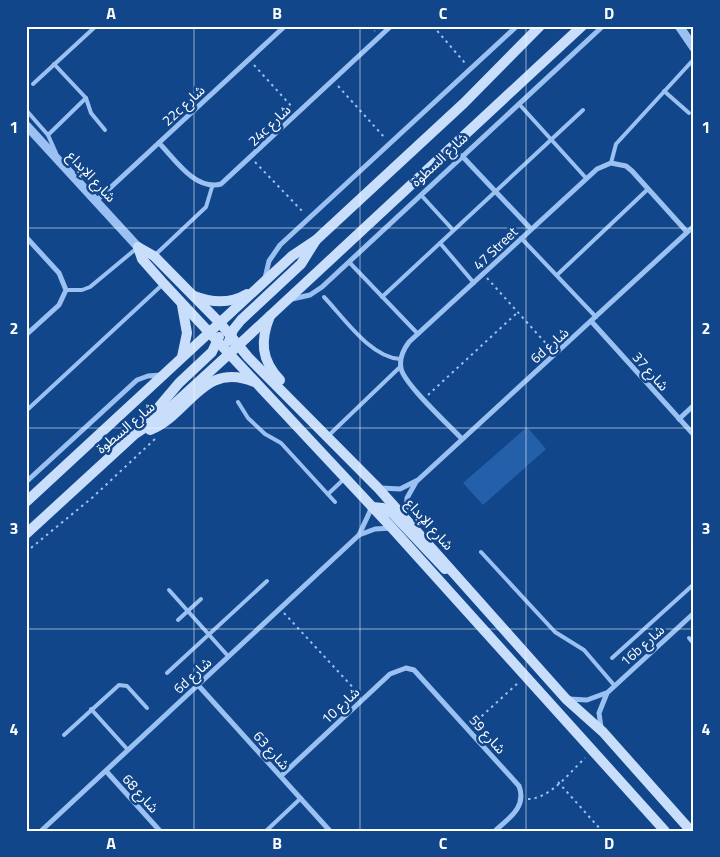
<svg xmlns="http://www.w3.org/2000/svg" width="720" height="857" font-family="'Titillium Web','Noto Sans Arabic',sans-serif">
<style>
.green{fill:#2460aa}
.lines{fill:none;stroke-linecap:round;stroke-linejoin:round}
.path{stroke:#9ac1f1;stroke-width:2;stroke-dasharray:2.5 4;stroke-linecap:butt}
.service{stroke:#9ac1f1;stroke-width:4}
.minor{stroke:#9ac1f1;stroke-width:5}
.tertiary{stroke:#9ac1f1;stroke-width:9}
.secondary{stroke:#c8defb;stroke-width:10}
.grid{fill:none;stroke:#fff;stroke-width:1;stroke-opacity:0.55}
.labels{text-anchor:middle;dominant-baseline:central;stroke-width:5;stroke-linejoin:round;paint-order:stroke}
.street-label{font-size:14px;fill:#fff;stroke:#12468b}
.neatline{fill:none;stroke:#fff;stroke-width:2}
.grid-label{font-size:16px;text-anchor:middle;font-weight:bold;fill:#fff}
</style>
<rect width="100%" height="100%" fill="#12468b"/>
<polygon class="green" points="527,427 546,449 483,505 463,483"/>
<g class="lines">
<g class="path">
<polyline points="370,26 375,31"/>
<polyline points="433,26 465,63"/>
<polyline points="692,26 694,27"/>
<polyline points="254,65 293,108"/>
<polyline points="338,86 385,138"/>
<polyline points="255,162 304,213"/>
<polyline points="487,278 551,349"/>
<polyline points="428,395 518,312"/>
<polyline points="26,552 93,497 156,438"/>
<polyline points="284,613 359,694"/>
<polyline points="472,725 518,683"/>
<polyline points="558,782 602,831"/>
<path d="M528 799C550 799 570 772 585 758"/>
</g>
<g class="service">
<polyline points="54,64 86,98 91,113 105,130"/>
<polyline points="33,84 96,26"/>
<polyline points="664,91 689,113"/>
<polyline points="519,104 586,178"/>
<polyline points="26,110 48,135 56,153"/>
<polyline points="48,135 86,98"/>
<polyline points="611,163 616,144 694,59"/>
<polyline points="421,195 453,230"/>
<polyline points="521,238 596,317"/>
<polyline points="440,243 474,283"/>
<polyline points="154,256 206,207 212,187"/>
<polyline points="349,262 418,334"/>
<polyline points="557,275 648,189"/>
<polyline points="66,290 82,290 90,287 137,248"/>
<path d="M324 297C344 318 370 357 400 359"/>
<polyline points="382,297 583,110"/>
<polyline points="238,402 248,418 265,434 281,443 335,502"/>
<polyline points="26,411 162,285"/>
<polyline points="328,436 400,367"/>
<polyline points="328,494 344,479"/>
<polyline points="481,552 555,632 584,650 614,685"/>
<polyline points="169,590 228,656"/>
<polyline points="178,620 201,599"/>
<polyline points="689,638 694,644"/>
<polyline points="612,658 694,584"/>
<polyline points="167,673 267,581"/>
<polyline points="91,709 128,750"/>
<polyline points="64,735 119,685 127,686 147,708"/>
<polyline points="266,831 301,798"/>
</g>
<g class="minor">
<path d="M159 143C175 159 195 191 221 184L391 26"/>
<polyline points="462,156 531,229"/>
<polyline points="96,201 285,26"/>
<polyline points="26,237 59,273 66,290 59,305 26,335"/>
<polyline points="265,278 269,261 280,245 517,26"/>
<polyline points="292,299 310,295 322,287 603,26"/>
<polyline points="591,321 694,435"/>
<polyline points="679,419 694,405"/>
<path d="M462 439C449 425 403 383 401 368 399 358 403 350 409 342L597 169 611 163 626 166 632 171 687 232"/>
<polyline points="26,482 137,380 148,376 161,375"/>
<polyline points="381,488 400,489 418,480 694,226"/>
<polyline points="406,518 407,498 416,482"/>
<polyline points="359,535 372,507"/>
<polyline points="198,685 330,831"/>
<polyline points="569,699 587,700 606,693"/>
<polyline points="601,727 599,713 607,693 694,613"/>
<polyline points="106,771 160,831"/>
<path d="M281 776 390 674 406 668 414 670 519 786C527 807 509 818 495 831"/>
<polyline points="41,831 359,535 375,529 391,528"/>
</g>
<g class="tertiary">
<polyline points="679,26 694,48"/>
<polyline points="26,125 138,247"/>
</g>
<g class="secondary">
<polyline points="138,247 154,256 220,323 248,357 378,488 566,699 603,732 691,831"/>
<polyline points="138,247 142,259 164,284 392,528 665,831"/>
<path d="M194 296C212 303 230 304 247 294"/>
<path d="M270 316C260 341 261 360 280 380"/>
<polyline points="229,341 233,330 241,320 301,264 316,240"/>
<polyline points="182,357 187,333 182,305"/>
<polyline points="146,422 179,383 212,352 219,337"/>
<path d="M150 430C189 415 203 360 254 382"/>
<polyline points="26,502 292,256 316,240 464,103 540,26"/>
<polyline points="372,507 383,508 393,514 445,569"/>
<polyline points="26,534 135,434 159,418 229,354 582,26"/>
</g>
</g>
<path class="grid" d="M194 26V831M360 26V831M526 26V831M26 228H694M26 428H694M26 629H694"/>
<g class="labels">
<g class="street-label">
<text transform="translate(183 105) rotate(-43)">22c شارع</text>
<text transform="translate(269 125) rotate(-44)">24c شارع</text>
<text transform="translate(439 159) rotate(-43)">شارع السطوة</text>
<text transform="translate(92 176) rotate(47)">شارع الإبداع</text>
<text transform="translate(495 248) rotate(-44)">47 Street</text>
<text transform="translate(549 345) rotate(-42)">6d شارع</text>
<text transform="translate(651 371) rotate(48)">شارع 37</text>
<text transform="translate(125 427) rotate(-40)">شارع السطوة</text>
<text transform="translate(430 524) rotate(48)">شارع الإبداع</text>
<text transform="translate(642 645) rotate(-42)">16b شارع</text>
<text transform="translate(192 675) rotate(-43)">6d شارع</text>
<text transform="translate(340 705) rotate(-43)">شارع 10</text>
<text transform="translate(488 734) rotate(48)">شارع 59</text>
<text transform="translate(272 750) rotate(48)">شارع 63</text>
<text transform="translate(141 793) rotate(48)">شارع 68</text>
</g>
</g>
<rect width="720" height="857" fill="none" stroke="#12468b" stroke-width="55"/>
<rect x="28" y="28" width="664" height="802" class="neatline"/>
<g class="grid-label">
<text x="111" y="19">A</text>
<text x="277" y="19">B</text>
<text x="443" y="19">C</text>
<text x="609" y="19">D</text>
<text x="14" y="133">1</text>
<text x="706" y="133">1</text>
<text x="14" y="334">2</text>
<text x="706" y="334">2</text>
<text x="14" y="534">3</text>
<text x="706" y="534">3</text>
<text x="14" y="735">4</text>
<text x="706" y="735">4</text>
<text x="111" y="849">A</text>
<text x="277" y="849">B</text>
<text x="443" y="849">C</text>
<text x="609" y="849">D</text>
</g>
</svg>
